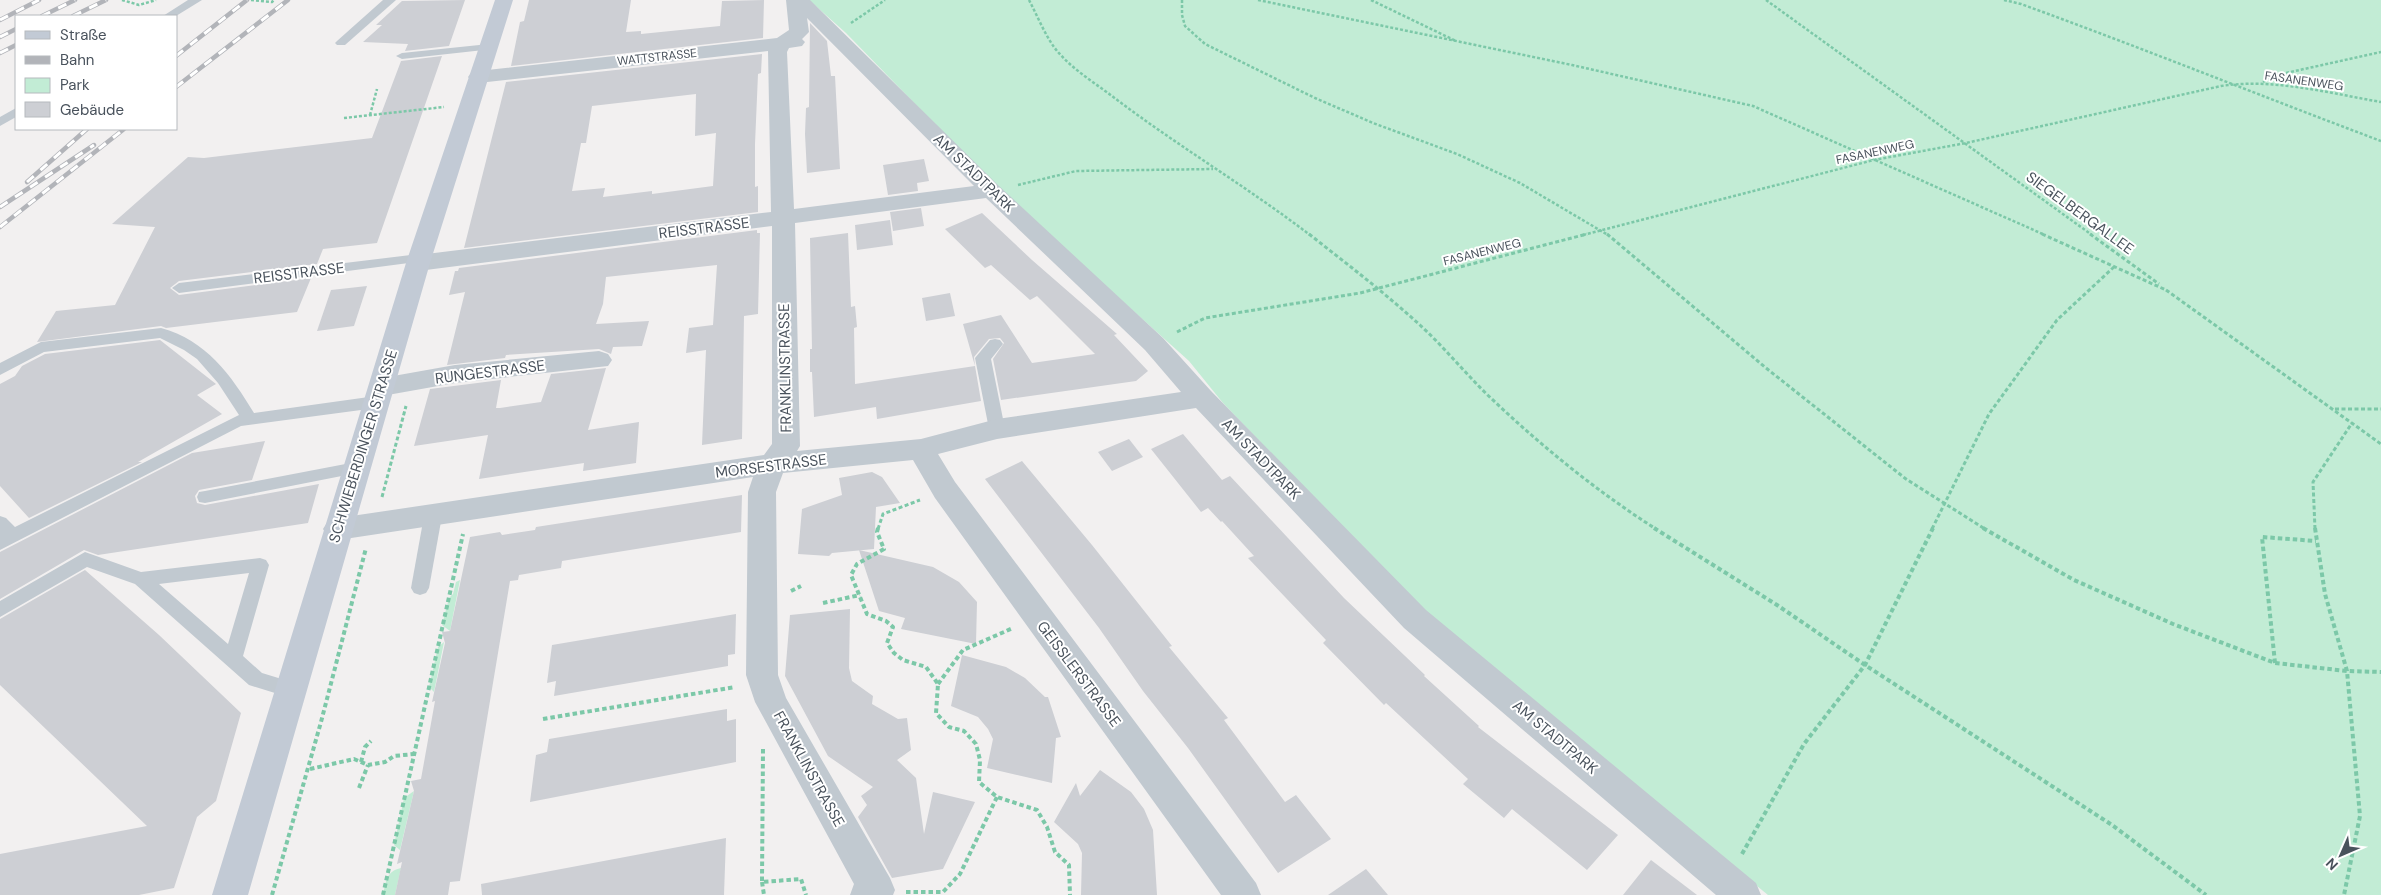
<svg xmlns="http://www.w3.org/2000/svg" width="2381" height="895" font-family="'DM Sans',sans-serif">
<style>
.green{fill:#c2ecd5}
.building{fill:#cdcfd4;fill-rule:evenodd}
.lines{fill:none;stroke-linecap:round;stroke-linejoin:round}
.path-far2{stroke:#7cc8a8;stroke-width:2.5;stroke-dasharray:3 2;stroke-linecap:butt}
.path-far1{stroke:#7cc8a8;stroke-width:3;stroke-dasharray:4 2.5;stroke-linecap:butt}
.path{stroke:#7cc8a8;stroke-width:4;stroke-dasharray:4.5 3;stroke-linecap:butt}
.lane{fill:#c1c9d0;fill-rule:evenodd}
.street{fill:#c1c9d0;fill-rule:evenodd}
.secondary{fill:#c2cad5;fill-rule:evenodd}
.rail-casing{stroke:#b2b4b9;stroke-width:4.5}
.rail{stroke:#fff;stroke-width:3;stroke-dasharray:9;stroke-linecap:butt}
.labels{text-anchor:middle;dominant-baseline:central;stroke-width:4;stroke-linejoin:round;paint-order:stroke}
.far-street-label{font-size:12px;fill:#49525c;stroke:#fff}
.street-label{font-size:15px;fill:#49525c;stroke:#fff}
</style>
<rect width="100%" height="100%" fill="#f2f0f0"/>
<g class="green">
<polygon points="809,0 2381,0 2381,895 1768,895 1429,618 1223,403 1189,361 1000,191 846,33"/>
<polygon points="460,580 450,631 442,625 449,598 453,594 456,582"/>
<polygon points="444,642 434,692 429,687 438,647"/>
<polygon points="414,791 400,850 394,845 404,798"/>
<path d="M401 868 395 895H383C386 882 386 871 401 868Z"/>
</g>
<g class="building">
<polygon points="465,0 449,46 405,51 408,44 363,42 382,25 376,25 402,1"/>
<polygon points="529,0 631,0 626,32 641,31 641,34 720,26 722,1 764,0 763,38 511,66 520,22 524,21"/>
<polygon points="810,23 827,41 831,76 835,76 840,169 807,173 805,134 806,108 809,107"/>
<path d="M762 54 761 73 758 74 755 144V187L758 186V212L464 248 506 82ZM696 94 695 136 716 133 713 186 652 194V191L603 197 605 188 572 191 581 143H586L592 106Z"/>
<polygon points="442,56 377,243 323,249 317,264 179,281 170,288 179,295 311,278 297,312 166,328 161,326 37,342 56,311 115,305 155,227 112,224 188,157 204,158 372,138 401,61"/>
<polygon points="924,159 929,181 917,183 918,191 888,195 883,165"/>
<polygon points="921,208 924,226 893,231 890,212"/>
<polygon points="982,213 1032,260 1117,334 1114,335 1148,371 1136,381 1001,400 993,359 1004,343 1000,338 989,339 974,357 975,366 963,324 1001,315 1032,363 1095,354 1037,296 1030,300 991,265 985,268 945,229"/>
<polygon points="890,220 893,245 857,250 855,225"/>
<polygon points="757,230 757,233 760,233 758,314 744,316 742,439 702,445 706,350 686,353 689,328 713,325 717,265 606,277 603,304 596,324 649,321 642,346 613,347 611,354 599,349 506,355 505,358 447,365 465,292 449,295 455,271 458,271 459,268"/>
<polygon points="848,233 851,307 855,306 857,327 854,328 855,384 975,366 981,401 877,419 876,407 814,417 812,372 810,372 810,349 812,349 810,238"/>
<polygon points="367,286 354,326 317,331 331,290"/>
<polygon points="950,293 955,316 926,321 922,298"/>
<polygon points="160,340 216,384 197,395 222,414 138,462 142,462 29,518 0,486 0,384 15,376 22,366 45,354"/>
<polygon points="606,368 588,430 639,422 636,463 583,471 584,463 479,479 488,435 414,446 430,389 501,380 496,408 500,408 541,402 551,374"/>
<polygon points="1183,434 1222,480 1230,476 1344,598 1425,675 1424,676 1479,726 1478,727 1618,835 1587,870 1512,809 1504,818 1463,784 1468,779 1386,703 1384,705 1323,643 1326,640 1248,558 1254,556 1222,521 1221,522 1208,508 1201,512 1151,449"/>
<polygon points="1129,439 1143,457 1112,471 1098,452"/>
<polygon points="265,441 252,480 199,490 195,496 197,503 205,505 319,484 308,523 98,555 84,550 0,599 0,552 192,453"/>
<polygon points="1022,461 1092,545 1172,646 1169,647 1228,718 1224,720 1285,802 1296,795 1331,839 1278,873 1188,748 1143,691 1099,628 985,479"/>
<polygon points="872,472 882,477 900,503 876,507 874,549 832,553 829,556 798,554 802,509 842,495 839,478"/>
<polygon points="742,495 741,532 562,561 561,568 519,575 518,580 510,581 460,881 450,882 448,895 395,895 402,862 397,864 414,791 411,781 421,779 435,701 432,702 445,643 442,632 450,631 470,537 500,532 502,535 535,530 536,527"/>
<polygon points="859,550 933,567 959,582 977,602 976,644 901,629 905,618 879,611"/>
<polygon points="85,570 159,635 241,713 216,801 197,817 174,888 139,895 0,895 0,854 147,826 0,685 0,619"/>
<polygon points="850,609 849,668 852,681 873,696 872,704 898,719 907,718 911,750 897,760 916,778 924,834 933,792 975,802 943,869 892,878 858,817 867,805 861,796 873,787 828,756 785,676 790,615"/>
<polygon points="736,614 735,654 728,655 728,666 554,696 556,681 547,683 552,645"/>
<polygon points="962,655 1006,667 1025,678 1045,697 1048,697 1061,737 1056,738 1052,783 987,768 993,739 988,729 978,717 951,706"/>
<polygon points="727,709 727,721 736,719 736,762 530,802 536,755 547,752 549,739"/>
<polygon points="1100,770 1131,792 1144,809 1153,830 1157,895 1081,895 1082,853 1078,844 1054,822 1076,783 1080,796"/>
<polygon points="726,838 724,895 482,895 481,884"/>
<polygon points="1651,860 1697,895 1623,895"/>
<polygon points="1366,869 1388,895 1328,895"/>
</g>
<g class="lines">
<g class="path-far2">
<polyline points="122,0 139,5 156,0"/>
<polyline points="251,0 272,2 274,0"/>
<path d="M1029 0C1037 15 1044 33 1054 47 1069 67 1092 81 1112 96 1176 145 1246 186 1310 235"/>
<polyline points="1182,0 1182,15 1185,26 1205,44 1315,98 1373,123 1457,154 1520,183 1608,235"/>
<polyline points="1258,0 1572,65 1753,106 2045,235"/>
<polyline points="1371,0 1456,41"/>
<polyline points="1766,0 2092,235"/>
<path d="M2004 0 2021 4C2142 48 2261 96 2381 141"/>
<polyline points="851,23 885,0"/>
<polyline points="2263,82 2277,75 2381,52"/>
<polyline points="370,115 377,89"/>
<polyline points="344,118 444,107"/>
<polyline points="1018,185 1076,171 1213,169"/>
<path d="M1583 235 1874 160 1966 143 2221 86C2275 78 2328 93 2381 102"/>
</g>
<g class="path-far1">
<path d="M1309 234C1347 264 1385 293 1421 326 1447 350 1469 378 1495 402 1545 449 1598 492 1656 529"/>
<polyline points="1607,234 1766,368 1906,479 1985,529"/>
<polyline points="2042,234 2166,290"/>
<polyline points="2090,234 2159,284"/>
<polyline points="2166,290 2381,444"/>
<polyline points="1177,332 1205,318 1360,293 1587,234"/>
<polyline points="2335,409 2381,409"/>
<polyline points="382,497 406,406"/>
<polyline points="878,529 883,514 920,500"/>
<polyline points="1932,529 1989,414 2057,320 2115,266"/>
<polyline points="2315,529 2313,482 2352,423"/>
</g>
<g class="path">
<polyline points="878,528 877,532 884,549 857,564 851,575 867,614 886,621 893,627 887,643 894,653 903,660 926,667 938,684 936,713 949,727 964,731 976,744 980,760 979,782 997,797 1037,810 1047,827 1055,852 1069,865 1070,895"/>
<polyline points="1654,528 1777,605 1865,665 2112,825 2206,895"/>
<polyline points="1983,528 2074,580 2173,624 2275,663 2347,671 2381,672"/>
<polyline points="2315,528 2325,594 2347,671 2360,816 2344,895"/>
<polyline points="791,591 801,586"/>
<polyline points="823,603 860,595"/>
<polyline points="2275,663 2262,537 2316,541"/>
<polyline points="938,684 963,650 1013,628"/>
<polyline points="543,719 735,687"/>
<polyline points="763,749 762,882 801,879 806,895"/>
<polyline points="361,762 365,747 371,741"/>
<polyline points="310,769 354,759 368,765 385,762 394,756 414,754"/>
<polyline points="359,788 368,765"/>
<polyline points="1742,854 1804,744 1865,665 1933,528"/>
<polyline points="762,882 764,895"/>
<polyline points="906,892 943,892 960,874 997,797"/>
<polyline points="272,895 321,722 366,548"/>
<polyline points="383,895 463,534"/>
</g>
<g class="lane">
<polygon points="188,0 202,0 176,16 163,16"/>
<polygon points="383,0 396,0 345,45 337,45 335,43 337,41"/>
<polygon points="489,44 493,45 495,47 493,49 402,59 396,56 402,53"/>
<polygon points="16,108 16,117 0,126 0,117"/>
<polygon points="419,254 426,258 424,261 179,293 172,288 179,283"/>
<path d="M161 328C206 340 231 375 254 413L376 396 382 398 384 402 382 406 376 408 241 426 0 550V516L6 518 15 527 239 415 218 383 197 359 184 350 160 338 44 352 0 375V363L41 342Z"/>
<polygon points="995,339 1000,340 1003,344 991,359 1005,429 1003,433 997,435 991,433 989,429 975,358 990,340"/>
<polygon points="356,462 362,464 364,468 362,472 205,503 199,502 197,497 199,492 205,491"/>
<polygon points="433,509 439,511 442,516 429,588 426,593 420,595 414,593 411,588 424,516 427,511"/>
<path d="M85 552 141 572 260 558 266 560 269 565 243 656 262 673 298 684 301 690 298 696 291 698 249 685 135 584 87 567 0 617V601ZM249 573 228 644 159 584Z"/>
</g>
<g class="street">
<path d="M786 0H810L999 186 1163 338 1211 391 1426 610 1756 883 1761 895H1716L1404 628 1196 408 997 439 938 454 955 482 1256 883 1261 895H1221L935 498 913 460 783 473 776 492 778 675 786 698 890 878 895 890 893 895H850L854 884 755 702 746 675 748 492 753 477 338 540 328 537 323 529 328 521 338 518 764 455 772 444V226L418 271 410 268 406 263 410 258 418 255 771 212 768 51 478 83 471 81 468 77 471 73 478 71 777 38 789 30ZM807 18 974 186 794 209 787 52 789 48 802 46 805 42 802 39 809 32ZM986 198 1145 350 1181 392 997 419 921 439 797 451 800 446 795 223Z"/>
<polygon points="599,351 608,354 612,360 608,366 455,383 382,396 373,394 369,387 373,380 382,378 455,365"/>
</g>
<polygon class="secondary" points="495,0 513,0 430,263 248,895 212,895 406,263"/>
<defs>
<g id="rail">
<polyline points="42,16 75,0"/>
<polyline points="73,16 106,0"/>
<polyline points="0,20 39,0"/>
<polyline points="0,37 16,29"/>
<polyline points="0,53 16,45"/>
<polyline points="176,56 247,0"/>
<polyline points="176,87 288,0"/>
<polyline points="27,182 87,129"/>
<polyline points="0,207 94,145"/>
<polyline points="0,227 124,129"/>
</g>
</defs>
<use href="#rail" class="rail-casing"/>
<use href="#rail" class="rail"/>
</g>
<g class="labels">
<g class="far-street-label">
<text transform="translate(657 57) rotate(-6)">WATTSTRASSE</text>
<text transform="translate(2304 81) rotate(8)">FASANENWEG</text>
<text transform="translate(1875 152) rotate(-12)">FASANENWEG</text>
<text transform="translate(1482 252) rotate(-14)">FASANENWEG</text>
</g>
<g class="street-label">
<text transform="translate(974 173) rotate(44)">AM STADTPARK</text>
<text transform="translate(2080 213) rotate(36)">SIEGELBERGALLEE</text>
<text transform="translate(704 228) rotate(-7)">REISSTRASSE</text>
<text transform="translate(299 273) rotate(-7)">REISSTRASSE</text>
<text transform="translate(785 368) rotate(-91)">FRANKLINSTRASSE</text>
<text transform="translate(490 372) rotate(-7)">RUNGESTRASSE</text>
<text transform="translate(363 446) rotate(-73)">SCHWIEBERDINGER STRASSE</text>
<text transform="translate(1261 459) rotate(46)">AM STADTPARK</text>
<text transform="translate(771 466) rotate(-7)">MORSESTRASSE</text>
<text transform="translate(1079 674) rotate(53)">GEISSLERSTRASSE</text>
<text transform="translate(1555 737) rotate(40)">AM STADTPARK</text>
<text transform="translate(809 769) rotate(61)">FRANKLINSTRASSE</text>
</g>
</g>
<rect x="15" y="15" width="162" height="115" fill="#ffffff" stroke="#b6babe"/>
<rect x="25" y="31" width="25" height="8" fill="#c2cad5" stroke="#b6babe"/>
<text x="60" y="40" font-size="15" fill="#49525c">Straße</text>
<rect x="25" y="56" width="25" height="8" fill="#b2b4b9" stroke="#b6babe"/>
<text x="60" y="65" font-size="15" fill="#49525c">Bahn</text>
<rect x="25" y="78" width="25" height="15" fill="#c2ecd5" stroke="#b6babe"/>
<text x="60" y="90" font-size="15" fill="#49525c">Park</text>
<rect x="25" y="102" width="25" height="15" fill="#cdcfd4" stroke="#b6babe"/>
<text x="60" y="115" font-size="15" fill="#49525c">Gebäude</text>
<g transform="translate(2341 855) rotate(225)" stroke="#ffffff" stroke-width="4" paint-order="stroke">
<path d="M0-4L9 19L0 12L-9 19Z" fill="#49525c"/>
<text y="-8" font-size="14" font-weight="bold" text-anchor="middle" fill="#49525c">N</text>
</g>
</svg>
